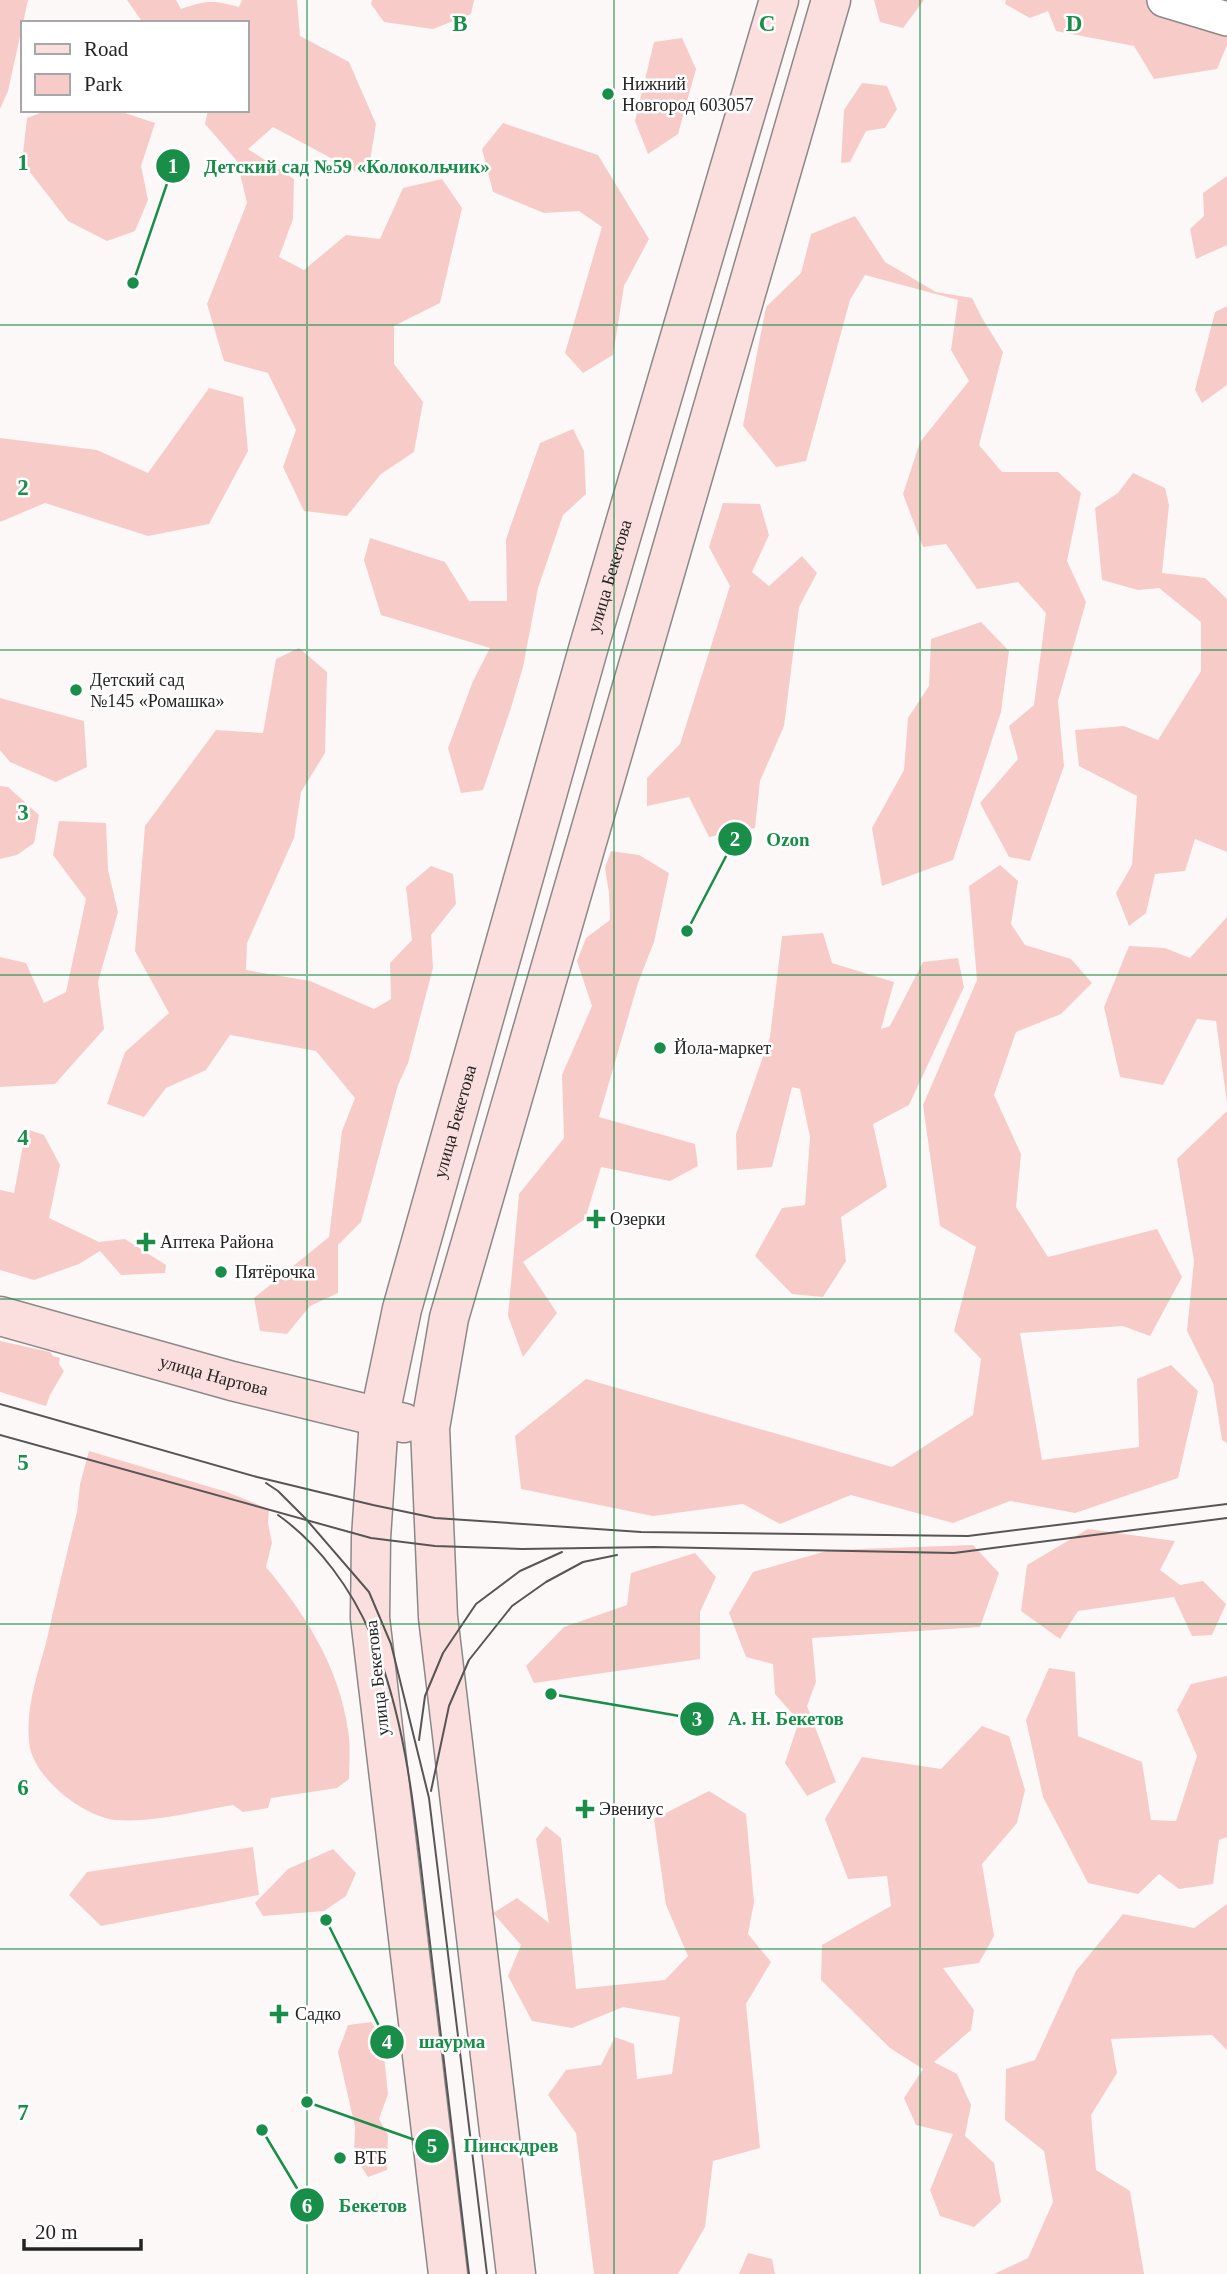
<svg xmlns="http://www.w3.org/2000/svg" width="1227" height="2274" font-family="Georgia,serif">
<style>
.green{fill:#f7cbc8}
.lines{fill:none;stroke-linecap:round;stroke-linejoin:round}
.street-casing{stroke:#8c8888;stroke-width:36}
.secondary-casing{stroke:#8c8888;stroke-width:41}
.street{stroke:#fff;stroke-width:33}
.secondary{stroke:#fbdfde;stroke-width:38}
.tram{stroke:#575555;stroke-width:2}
.grid{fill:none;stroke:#188e49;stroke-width:2;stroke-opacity:0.55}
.poi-dot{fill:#188e49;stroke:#fff;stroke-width:2.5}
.labels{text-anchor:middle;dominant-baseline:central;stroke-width:5;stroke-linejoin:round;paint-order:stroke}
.poi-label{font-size:18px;fill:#252424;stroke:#fff;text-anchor:start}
.street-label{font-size:18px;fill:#252424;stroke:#fff}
.grid-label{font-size:23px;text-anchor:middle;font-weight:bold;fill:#188e49;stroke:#fff;stroke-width:5;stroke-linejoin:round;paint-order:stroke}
.leader{fill:none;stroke:#188e49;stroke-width:2.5}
.callout-dot{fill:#188e49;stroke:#fff;stroke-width:2.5}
.mark-label{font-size:21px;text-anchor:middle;font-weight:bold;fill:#fff}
.callout-label{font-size:19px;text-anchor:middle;font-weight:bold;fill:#188e49;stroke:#fff;stroke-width:5;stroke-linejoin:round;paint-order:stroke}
</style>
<rect width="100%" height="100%" fill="#fdf8f8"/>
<g class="green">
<polygon points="0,0 28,0 8,91 0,109"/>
<path d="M127 0H176L181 9C206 0 213 0 239 7L242 0H297L300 36 349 62 376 124 370 161 355 171 273 127 248 149 294 179 293 219 279 257 304 270 346 235 380 239 403 188 442 179 462 208 440 303 394 326V364L423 402 414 452 381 474 347 516 304 511 283 467 296 430 268 373 224 361 207 304 247 203 237 161 205 124 208 110H247V23H143Z"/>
<polygon points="372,0 474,0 471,14 433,29 384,22 371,4"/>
<polygon points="874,0 924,0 903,28 880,22"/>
<polygon points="1006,0 1189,0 1227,25 1227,45 1217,69 1154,79 1134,46 1056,31 1048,11 1030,18 1005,4"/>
<polygon points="682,38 696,69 678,134 648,154 635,121 654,42"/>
<polygon points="862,83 887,86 897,109 885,128 866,131 850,162 841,163 844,110"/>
<polygon points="48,110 116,110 155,123 141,166 148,200 135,231 107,241 68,221 22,162 27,118"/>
<polygon points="503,123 598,155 649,239 624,286 613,355 583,373 565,353 602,227 579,211 544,213 493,192 482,149"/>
<polygon points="1227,176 1227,245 1196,259 1190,229 1204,216 1203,193"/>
<polygon points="855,216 885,262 936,292 972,298 982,318 1003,352 979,445 1002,472 1058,472 1081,493 1067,561 1086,602 1058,701 1064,766 1030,861 1009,857 980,803 1018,759 1009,726 1034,705 1046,613 1018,582 977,589 946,544 923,547 903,494 920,442 969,381 951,350 958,300 865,275 850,300 806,461 776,467 743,426 766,307 801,273 811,234"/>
<polygon points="1227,306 1227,385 1202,403 1195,390 1215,312"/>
<polygon points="209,388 243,397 248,451 209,524 148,536 45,503 0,522 0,438 97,450 148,473"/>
<polygon points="573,429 584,451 586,494 563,515 538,588 523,667 510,711 483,790 461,793 448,748 473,681 490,648 381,615 364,560 370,538 445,562 469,601 507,601 506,539 540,443"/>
<polygon points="1133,473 1165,488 1169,505 1162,573 1205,578 1227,599 1227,852 1195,839 1185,871 1155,874 1146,913 1129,926 1116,893 1132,865 1137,796 1079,766 1075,730 1124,726 1158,740 1201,671 1201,622 1159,588 1138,590 1102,580 1095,508 1118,493"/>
<polygon points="723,503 760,504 769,535 752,572 769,586 802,556 817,573 799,607 784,726 760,781 755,828 709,837 689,797 647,806 647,778 680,744 730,586 709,547"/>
<polygon points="981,622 1009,651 1001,712 953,860 882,886 872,828 904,770 908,718 929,686 931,639"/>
<polygon points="299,648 327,672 325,753 301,792 294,838 247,943 246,970 310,981 374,1009 391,999 390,963 412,940 406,887 431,866 453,874 456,904 431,935 433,968 408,1063 398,1085 361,1222 338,1245 338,1293 310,1306 287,1334 260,1331 254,1298 329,1237 342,1131 355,1098 316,1051 230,1035 206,1070 166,1088 144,1117 107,1104 125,1052 169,1013 135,951 145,826 216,730 263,733 276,659"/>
<polygon points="0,698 84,721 87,767 56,782 10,762 0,750"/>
<polygon points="0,786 8,787 39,815 34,843 17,855 0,859"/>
<polygon points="59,821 106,823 108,870 118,912 98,982 104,1029 55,1084 0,1087 0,957 26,963 44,1003 66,992 86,899 53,855"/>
<polygon points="611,851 639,855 669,873 654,942 638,983 599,1117 695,1144 698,1166 670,1181 601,1167 585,1219 523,1262 557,1313 523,1357 508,1316 519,1194 564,1138 562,1075 592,1006 577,961 586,938 610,920 609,893 605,868"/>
<polygon points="1000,865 1018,881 1011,924 1025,945 1071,959 1092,983 1061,1014 1016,1032 994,1095 1021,1154 1016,1207 1048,1257 1157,1229 1182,1277 1150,1336 1123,1326 1020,1333 1042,1460 1139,1447 1137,1379 1171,1365 1198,1391 1178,1478 1075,1513 1010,1501 953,1523 851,1495 780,1524 743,1504 653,1516 521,1489 515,1436 586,1379 892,1467 973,1415 981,1359 954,1331 976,1247 940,1226 923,1105 977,980 969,886"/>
<polygon points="1227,917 1227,1103 1216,1021 1197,1019 1163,1085 1120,1077 1104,1007 1129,946 1165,948 1190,958"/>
<polygon points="823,933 832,963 894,982 881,1029 890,1026 923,962 958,958 964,987 909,1105 873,1124 887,1187 841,1217 846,1261 823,1297 792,1294 755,1256 782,1208 805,1205 810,1137 800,1089 792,1087 772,1167 737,1170 736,1134 770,1037 782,936"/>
<polygon points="1227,1111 1227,1443 1222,1440 1213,1383 1187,1331 1194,1261 1177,1159"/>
<polygon points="26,1129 44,1135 60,1165 49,1218 99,1242 125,1239 166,1265 165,1273 121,1275 100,1251 79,1264 34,1280 0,1270 0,1190 14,1193"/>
<polygon points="0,1341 50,1352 53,1356 60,1358 59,1364 64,1371 50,1395 46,1406 0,1392"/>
<path d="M89 1451 227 1492 269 1509 268 1523 272 1543 266 1567C306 1615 339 1667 348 1730 351 1746 349 1763 349 1779L337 1788 271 1798 268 1808 243 1812 233 1805C195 1811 154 1823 116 1820 84 1817 37 1780 30 1748 24 1713 37 1676 46 1643 56 1599 66 1556 77 1512L80 1484Z"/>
<polygon points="1088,1529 1175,1541 1160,1570 1180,1585 1203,1581 1226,1604 1212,1635 1192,1636 1174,1597 1078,1611 1060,1639 1021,1611 1027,1565"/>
<polygon points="973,1545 999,1573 980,1627 812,1638 816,1682 807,1706 836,1782 807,1796 785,1763 799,1721 775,1694 773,1664 746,1657 729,1613 753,1572 830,1550"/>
<polygon points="695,1553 716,1577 700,1612 700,1659 534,1683 526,1666 564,1627 627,1605 631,1573"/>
<polygon points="1049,1668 1075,1672 1078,1736 1142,1762 1151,1820 1176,1821 1197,1756 1177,1710 1191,1684 1227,1676 1227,1837 1219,1840 1213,1884 1179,1889 1159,1874 1138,1894 1088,1883 1043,1797 1026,1720"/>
<polygon points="982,1726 1009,1736 1025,1790 1017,1823 982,1864 994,1936 979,1963 943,1968 974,2010 971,2030 934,2062 957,2074 971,2105 965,2136 994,2163 1001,2202 974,2227 940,2216 930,2190 953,2134 916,2125 904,2098 923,2069 890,2048 821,1980 822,1945 891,1906 887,1876 848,1879 825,1819 862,1757 941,1769"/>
<polygon points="709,1791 746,1814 754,1902 748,1934 771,1962 746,2004 760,2148 713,2161 705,2227 678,2274 594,2274 576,2133 548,2095 566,2070 601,2065 615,2037 634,2044 637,2079 672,2074 680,2017 623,2007 572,2028 532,2021 508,1976 521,1945 493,1913 517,1898 549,1923 536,1839 546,1826 561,1838 576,1989 665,1980 688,1956 666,1905 654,1819"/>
<polygon points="253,1847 259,1895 101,1926 69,1895 87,1872"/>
<polygon points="333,1849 356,1873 346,1896 324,1911 263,1916 255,1903 288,1869"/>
<polygon points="1227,1904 1227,2050 1212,2035 1111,2039 1117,2073 1091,2115 1096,2170 1130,2191 1144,2274 994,2274 1028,2258 1053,2202 1044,2151 1005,2120 1006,2069 1035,2060 1076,1971 1123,1914 1194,1928"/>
<polygon points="371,2022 382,2037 388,2094 379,2119 388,2135 387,2170 368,2177 354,2155 355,2127 338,2052 348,2025"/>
<polygon points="748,2253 772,2259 775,2274 739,2274"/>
</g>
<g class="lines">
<defs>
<polyline id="street" points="1164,0 1227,19"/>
<g id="secondary">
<path id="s1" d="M0 1316 232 1381 404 1423"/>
<path id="s2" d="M448 2274 370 1618 371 1538 379 1419 402 1309 589 646 779 0"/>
<polyline points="516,2274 438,1617 430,1428 449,1318 831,0"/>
</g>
</defs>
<use href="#street" class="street-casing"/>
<use href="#secondary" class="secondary-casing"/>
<use href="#street" class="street"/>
<use href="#secondary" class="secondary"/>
<g class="tram">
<polyline points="0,1404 257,1477 373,1505 435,1518 641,1532 968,1536 1227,1504"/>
<polyline points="0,1435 371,1538 435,1546 522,1549 654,1547 954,1553 1227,1518"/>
<polyline points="266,1483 278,1491 306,1519 369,1592 391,1644 429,1798 487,2274"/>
<path d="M278 1515C319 1544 352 1590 371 1635 409 1726 416 1829 428 1926 441 2042 455 2158 469 2274"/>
<polyline points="419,1740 425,1696 443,1653 476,1604 520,1571 562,1552"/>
<polyline points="431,1791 449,1706 469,1660 512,1606 546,1582 583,1562 617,1555"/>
</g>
</g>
<path class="grid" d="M307 0V2274M614 0V2274M920 0V2274M0 325H1227M0 650H1227M0 975H1227M0 1299H1227M0 1624H1227M0 1949H1227"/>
<g class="poi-dot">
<circle cx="608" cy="94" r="7"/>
<circle cx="76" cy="690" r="7"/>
<circle cx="660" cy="1048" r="7"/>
<path d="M592.5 1208.5h7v7h7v7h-7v7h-7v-7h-7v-7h7z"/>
<path d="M142.5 1231.5h7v7h7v7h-7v7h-7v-7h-7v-7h7z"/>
<circle cx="221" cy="1272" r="7"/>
<path d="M581.5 1798.5h7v7h7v7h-7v7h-7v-7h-7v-7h7z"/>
<path d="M275.5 2003.5h7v7h7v7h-7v7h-7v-7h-7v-7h7z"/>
<circle cx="340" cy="2158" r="7"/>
</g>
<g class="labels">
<g class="poi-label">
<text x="622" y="84">Нижний<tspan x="622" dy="21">Новгород 603057</tspan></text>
<text x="90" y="680">Детский сад<tspan x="90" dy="21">№145 «Ромашка»</tspan></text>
<text x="674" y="1048">Йола-маркет</text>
<text x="610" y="1219">Озерки</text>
<text x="160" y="1242">Аптека Района</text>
<text x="235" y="1272">Пятёрочка</text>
<text x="599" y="1809">Эвениус</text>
<text x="295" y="2014">Садко</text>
<text x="354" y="2158">ВТБ</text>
</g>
<g class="street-label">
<text stroke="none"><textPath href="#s2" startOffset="1734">улица Бекетова</textPath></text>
<text stroke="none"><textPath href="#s2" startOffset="1167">улица Бекетова</textPath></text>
<text stroke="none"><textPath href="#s1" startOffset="222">улица Нартова</textPath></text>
<text transform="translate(377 1678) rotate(-96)">улица Бекетова</text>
</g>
</g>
<g class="grid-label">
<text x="460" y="31">B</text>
<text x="767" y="31">C</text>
<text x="1074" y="31">D</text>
<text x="23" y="170">1</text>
<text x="23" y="495">2</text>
<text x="23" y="820">3</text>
<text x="23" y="1145">4</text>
<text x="23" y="1470">5</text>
<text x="23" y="1795">6</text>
<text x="23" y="2120">7</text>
</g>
<path class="leader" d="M133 283L173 166M687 931L735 839M551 1694L697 1719M326 1920L387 2042M307 2102L432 2146M262 2130L307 2205"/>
<g class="callout-dot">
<circle cx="133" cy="283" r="7"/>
<circle cx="687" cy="931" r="7"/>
<circle cx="551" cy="1694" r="7"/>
<circle cx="326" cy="1920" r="7"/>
<circle cx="307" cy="2102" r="7"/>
<circle cx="262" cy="2130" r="7"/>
<circle cx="173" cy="166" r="18"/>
<circle cx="735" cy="839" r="18"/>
<circle cx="697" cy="1719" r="18"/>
<circle cx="387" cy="2042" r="18"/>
<circle cx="432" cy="2146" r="18"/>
<circle cx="307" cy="2205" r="18"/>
</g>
<g class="mark-label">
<text x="173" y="173">1</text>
<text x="735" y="846">2</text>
<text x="697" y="1726">3</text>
<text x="387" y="2049">4</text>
<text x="432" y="2153">5</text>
<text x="307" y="2213">6</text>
</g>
<g class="callout-label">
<text x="347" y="173">Детский сад №59 «Колокольчик»</text>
<text x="788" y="846">Ozon</text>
<text x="786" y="1725">А. Н. Бекетов</text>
<text x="452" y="2048">шаурма</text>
<text x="511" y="2152">Пинскдрев</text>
<text x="373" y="2212">Бекетов</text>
</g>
<rect x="21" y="21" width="228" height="91" fill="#ffffff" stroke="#a8a7a7" stroke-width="2"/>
<rect x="35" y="44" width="35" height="10" fill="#fbdfde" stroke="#a8a7a7" stroke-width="2"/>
<text x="84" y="56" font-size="21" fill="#252424">Road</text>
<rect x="35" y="74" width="35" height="21" fill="#f7cbc8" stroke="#a8a7a7" stroke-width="2"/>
<text x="84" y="91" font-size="21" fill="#252424">Park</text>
<path d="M24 2239v10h117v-10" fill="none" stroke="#252424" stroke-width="3.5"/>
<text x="35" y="2239" font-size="21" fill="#252424" stroke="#ffffff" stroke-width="5" paint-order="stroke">20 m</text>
</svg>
